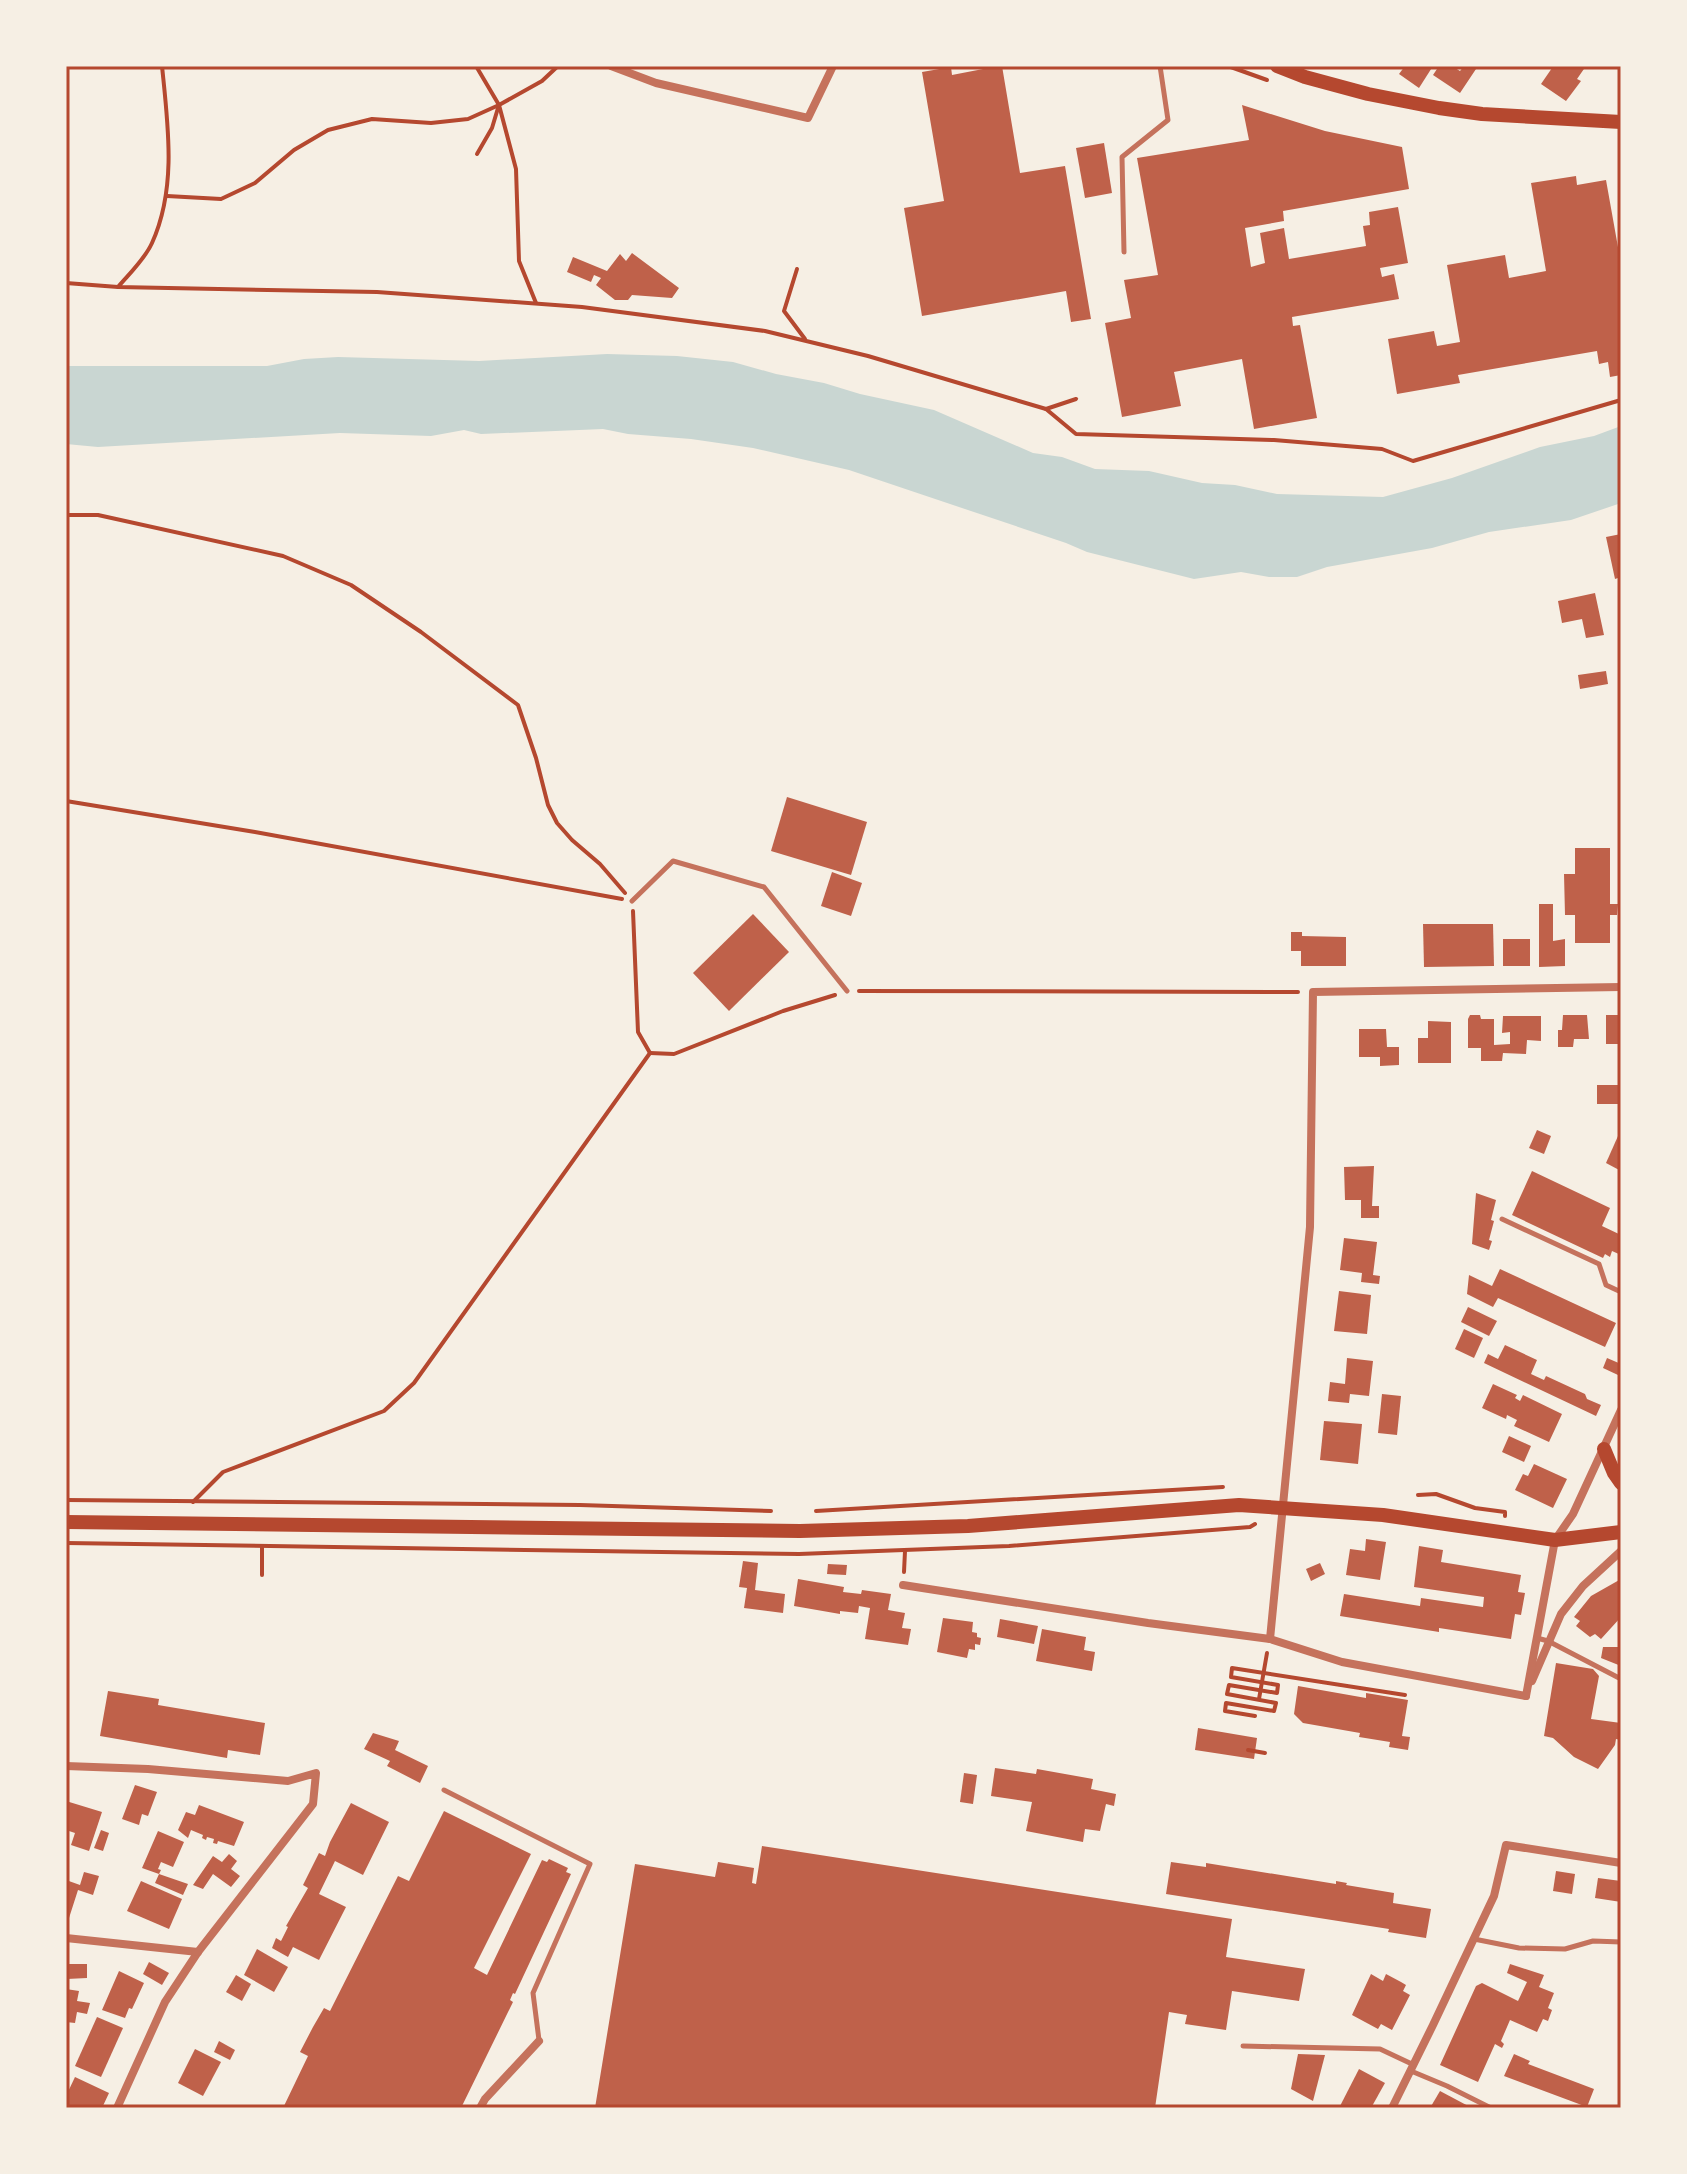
<svg xmlns="http://www.w3.org/2000/svg" width="1687" height="2174" font-family="Jost,sans-serif">
<style>
.water{fill:#c9d6d2}
.building{fill:#bf614a}
.lines{fill:none;stroke-linecap:round;stroke-linejoin:round}
.path{stroke:#b5482f;stroke-width:4}
.service{stroke:#c5725c;stroke-width:5}
.minor{stroke:#c5725c;stroke-width:8}
.secondary{stroke:#b5482f;stroke-width:14}
.neatline{fill:none;stroke:#b5482f;stroke-width:3}
</style>
<rect width="100%" height="100%" fill="#f6efe4"/>
<polygon class="water" points="607,354 677,356 733,362 776,374 824,383 860,394 934,410 1033,453 1062,457 1095,469 1149,471 1202,483 1235,485 1277,494 1383,497 1452,478 1540,447 1594,436 1621,426 1621,503 1571,520 1489,532 1432,548 1327,567 1297,577 1269,577 1241,572 1194,579 1087,552 1066,543 849,470 753,448 691,439 628,434 603,429 481,434 464,430 431,436 340,433 98,447 66,444 66,366 267,366 304,359 338,357 479,361"/>
<g class="building">
<polygon points="982,66 1002,66 1020,173 1065,166 1091,319 1071,322 1066,291 922,316 904,208 944,201 922,72 951,67 952,75 983,69"/>
<polygon points="1405,66 1433,66 1419,88 1399,74"/>
<polygon points="1439,66 1452,66 1460,71 1464,66 1478,66 1460,93 1433,75"/>
<polygon points="1550,66 1586,66 1577,79 1581,81 1566,101 1541,84 1552,68"/>
<polygon points="1242,105 1325,131 1402,147 1409,189 1283,211 1284,221 1245,228 1251,267 1265,263 1260,233 1284,228 1289,259 1366,246 1363,226 1370,225 1369,212 1398,207 1408,263 1380,268 1382,277 1394,274 1399,299 1292,317 1293,326 1300,325 1317,418 1254,429 1242,359 1174,372 1181,406 1122,417 1105,323 1131,318 1124,280 1158,275 1137,158 1249,140"/>
<polygon points="1104,143 1112,193 1085,198 1076,148"/>
<polygon points="1576,176 1577,185 1606,180 1621,264 1621,375 1610,377 1608,362 1599,364 1597,351 1458,375 1460,383 1397,394 1388,339 1434,331 1437,346 1460,342 1447,265 1505,255 1509,278 1546,271 1531,183"/>
<polygon points="632,253 679,288 672,298 632,295 628,300 615,300 596,285 601,278 594,275 591,282 567,272 573,257 607,271 620,254 626,261"/>
<polygon points="1621,534 1621,577 1615,579 1606,537"/>
<polygon points="1595,593 1604,635 1586,638 1582,619 1562,623 1558,601"/>
<polygon points="1606,671 1608,684 1580,689 1578,675"/>
<polygon points="787,797 867,822 851,875 771,851"/>
<polygon points="1575,848 1610,848 1610,904 1618,904 1617,915 1610,915 1610,943 1575,943 1575,915 1565,915 1564,874 1575,874"/>
<polygon points="832,872 862,883 851,916 821,906"/>
<polygon points="1539,904 1553,904 1553,941 1565,939 1565,966 1539,967"/>
<polygon points="753,914 789,952 729,1011 693,973"/>
<polygon points="1423,924 1493,924 1494,966 1424,967"/>
<polygon points="1291,932 1302,932 1302,936 1346,937 1346,966 1301,966 1301,951 1291,951"/>
<rect x="1503" y="939" width="27" height="27"/>
<polygon points="1470,1015 1480,1015 1481,1019 1494,1019 1494,1045 1510,1044 1510,1032 1502,1033 1503,1016 1541,1016 1541,1041 1527,1040 1526,1054 1503,1053 1502,1061 1481,1061 1481,1048 1468,1048 1468,1019"/>
<polygon points="1563,1015 1587,1015 1589,1039 1574,1039 1573,1047 1558,1047 1558,1030 1562,1030"/>
<rect x="1606" y="1015" width="15" height="29"/>
<polygon points="1428,1021 1451,1022 1451,1063 1418,1063 1418,1038 1428,1038"/>
<polygon points="1359,1029 1386,1029 1387,1047 1399,1047 1399,1065 1380,1066 1380,1057 1359,1057"/>
<rect x="1597" y="1085" width="24" height="19"/>
<polygon points="1537,1130 1551,1136 1544,1154 1529,1148"/>
<polygon points="1618,1136 1621,1137 1621,1171 1606,1163"/>
<polygon points="1374,1166 1372,1206 1379,1206 1379,1218 1361,1218 1361,1200 1345,1200 1344,1167"/>
<polygon points="1532,1171 1610,1208 1602,1226 1621,1235 1621,1255 1612,1251 1610,1257 1605,1254 1603,1258 1512,1215"/>
<polygon points="1476,1193 1496,1200 1491,1220 1494,1221 1489,1240 1492,1241 1489,1250 1472,1244"/>
<polygon points="1344,1238 1377,1242 1373,1275 1380,1276 1379,1284 1361,1282 1362,1273 1340,1270"/>
<polygon points="1500,1269 1616,1323 1605,1347 1498,1298 1493,1307 1467,1294 1469,1275 1492,1286"/>
<polygon points="1339,1291 1371,1295 1367,1334 1334,1331"/>
<polygon points="1468,1307 1497,1321 1489,1336 1461,1322"/>
<polygon points="1464,1329 1483,1338 1474,1358 1455,1349"/>
<polygon points="1505,1345 1537,1360 1531,1374 1544,1380 1546,1376 1585,1394 1587,1399 1601,1405 1596,1416 1484,1363 1488,1354 1498,1359"/>
<polygon points="1347,1358 1373,1361 1369,1396 1350,1394 1349,1403 1328,1401 1330,1382 1345,1384"/>
<polygon points="1607,1358 1621,1364 1618,1375 1603,1368"/>
<polygon points="1493,1384 1517,1395 1515,1398 1520,1401 1523,1395 1562,1414 1549,1442 1514,1426 1517,1420 1507,1415 1506,1419 1482,1408"/>
<polygon points="1382,1394 1401,1396 1397,1435 1378,1433"/>
<polygon points="1324,1421 1362,1424 1358,1464 1320,1460"/>
<polygon points="1509,1436 1531,1446 1524,1462 1502,1452"/>
<polygon points="1534,1464 1567,1479 1553,1508 1515,1490 1523,1474 1528,1476"/>
<polygon points="1366,1539 1386,1542 1380,1580 1346,1575 1350,1549 1365,1551"/>
<polygon points="1419,1546 1443,1550 1441,1562 1521,1575 1518,1592 1525,1593 1521,1615 1515,1614 1511,1639 1439,1628 1439,1632 1340,1616 1344,1594 1420,1606 1421,1598 1483,1607 1484,1597 1414,1587"/>
<polygon points="743,1561 758,1563 755,1590 785,1594 783,1613 744,1608 747,1588 739,1587"/>
<polygon points="1320,1563 1325,1574 1311,1581 1306,1569"/>
<polygon points="828,1564 847,1565 846,1575 827,1574"/>
<polygon points="798,1579 844,1587 843,1592 861,1594 862,1590 891,1594 888,1610 905,1613 902,1628 911,1629 908,1645 865,1639 870,1608 859,1606 858,1613 840,1611 840,1614 794,1606"/>
<polygon points="1621,1579 1621,1617 1601,1639 1595,1634 1590,1637 1576,1626 1580,1621 1574,1617 1591,1596"/>
<polygon points="943,1618 973,1622 972,1632 977,1633 977,1637 981,1638 980,1645 975,1644 975,1650 969,1649 967,1658 937,1652"/>
<polygon points="1000,1619 1038,1626 1034,1644 997,1637"/>
<polygon points="1042,1629 1086,1637 1084,1650 1095,1652 1092,1671 1036,1661"/>
<polygon points="1603,1647 1621,1647 1621,1666 1601,1658"/>
<polygon points="1556,1663 1593,1669 1599,1676 1591,1719 1621,1723 1621,1740 1616,1739 1615,1745 1598,1769 1574,1757 1553,1738 1544,1736"/>
<polygon points="1298,1686 1366,1698 1366,1693 1408,1700 1402,1736 1410,1737 1408,1750 1389,1747 1390,1742 1359,1737 1360,1733 1303,1723 1294,1714"/>
<polygon points="108,1691 159,1699 158,1705 265,1723 260,1755 228,1750 227,1758 100,1736"/>
<polygon points="1198,1728 1257,1738 1254,1759 1195,1750"/>
<polygon points="373,1733 399,1741 395,1750 428,1766 420,1783 387,1766 390,1761 364,1749"/>
<polygon points="995,1768 1036,1774 1037,1769 1093,1779 1091,1789 1116,1794 1114,1806 1106,1804 1100,1831 1085,1829 1083,1842 1026,1831 1032,1802 991,1796"/>
<polygon points="964,1773 977,1775 973,1804 960,1802"/>
<polygon points="135,1785 157,1792 148,1816 142,1814 139,1825 122,1819"/>
<polygon points="66,1801 102,1812 89,1851 71,1845 75,1833 66,1830"/>
<polygon points="351,1803 389,1822 363,1875 335,1861 319,1894 346,1907 319,1960 293,1947 288,1957 272,1948 276,1938 281,1941 288,1927 286,1926 308,1888 303,1885 319,1853 325,1856 330,1842"/>
<polygon points="199,1805 244,1822 234,1846 218,1841 217,1844 213,1843 214,1839 207,1837 206,1840 202,1838 203,1835 191,1830 188,1838 178,1830 186,1812 195,1815"/>
<polygon points="444,1811 531,1854 474,1968 487,1975 542,1860 547,1862 549,1859 568,1868 566,1872 571,1874 515,1994 513,1993 510,2000 513,2002 461,2108 283,2108 308,2056 300,2052 313,2027 324,2008 330,2011 398,1876 409,1881"/>
<polygon points="101,1830 109,1833 103,1851 94,1848"/>
<polygon points="158,1831 184,1842 173,1867 161,1862 158,1869 161,1870 159,1874 188,1884 183,1895 155,1883 159,1874 142,1868"/>
<polygon points="762,1846 1232,1919 1226,1957 1305,1969 1299,2001 1232,1991 1226,2030 1185,2024 1187,2015 1169,2012 1155,2108 595,2108 635,1864 715,1877 718,1862 754,1868 752,1883 756,1884"/>
<polygon points="229,1854 237,1861 231,1869 240,1876 231,1887 213,1874 203,1889 193,1885 213,1856 222,1862"/>
<polygon points="1171,1862 1206,1867 1206,1863 1336,1884 1336,1881 1347,1883 1346,1885 1394,1893 1393,1903 1431,1909 1426,1938 1388,1932 1389,1929 1166,1894"/>
<polygon points="1556,1871 1575,1874 1572,1894 1553,1891"/>
<polygon points="84,1872 99,1876 93,1895 78,1890 69,1918 66,1917 66,1880 80,1885"/>
<polygon points="1598,1878 1621,1881 1621,1902 1595,1898"/>
<polygon points="141,1881 182,1899 169,1929 127,1911"/>
<polygon points="257,1949 288,1967 274,1992 244,1975"/>
<polygon points="149,1962 169,1973 162,1985 143,1974"/>
<polygon points="66,1964 87,1964 87,1978 67,1979"/>
<polygon points="1510,1964 1544,1975 1539,1987 1554,1993 1548,2008 1552,2010 1548,2021 1543,2019 1537,2032 1510,2020 1501,2041 1504,2044 1502,2048 1495,2044 1478,2082 1440,2065 1476,1986 1482,1983 1518,2001 1527,1982 1507,1973"/>
<polygon points="119,1971 144,1983 132,2009 129,2008 125,2018 102,2010"/>
<polygon points="1371,1974 1383,1981 1386,1974 1401,1982 1406,1985 1403,1991 1410,1995 1392,2030 1381,2024 1378,2029 1352,2015"/>
<polygon points="236,1975 251,1984 242,2001 226,1992"/>
<polygon points="66,1989 79,1991 77,2001 90,2003 87,2014 77,2012 75,2023 66,2022"/>
<polygon points="97,2017 123,2028 101,2077 75,2066"/>
<polygon points="219,2041 235,2050 230,2060 214,2052"/>
<polygon points="195,2049 221,2062 203,2096 178,2083"/>
<polygon points="1298,2054 1325,2055 1313,2101 1291,2089"/>
<polygon points="1514,2054 1530,2061 1528,2064 1594,2089 1587,2107 1504,2076"/>
<polygon points="1359,2069 1385,2083 1371,2108 1339,2108"/>
<polygon points="75,2077 109,2093 102,2108 66,2108 66,2096"/>
<polygon points="1440,2091 1472,2108 1430,2108"/>
</g>
<g class="lines">
<g class="path">
<path d="M162 66C168 125 177 188 152 243 145 259 129 274 118 287L377 292 582 307 765 331 868 356 1046 409 1076 434 1274 440 1382 449 1413 461 1621 400"/>
<polyline points="476,66 499,105 516,169 519,261 536,303"/>
<polyline points="1228,66 1267,80"/>
<polyline points="477,154 492,128 498,108"/>
<polyline points="167,196 221,199 255,183 294,150 328,130 372,119 431,123 468,119 499,105 542,81 558,66"/>
<polyline points="797,269 784,311 805,339"/>
<polyline points="66,283 118,287"/>
<polyline points="1046,409 1076,399"/>
<polyline points="66,515 98,515 283,556 351,585 421,632 518,705 536,758 548,805 557,823 572,840 600,864 625,893"/>
<polyline points="66,801 255,832 622,899"/>
<polyline points="633,911 638,1032 650,1053"/>
<polyline points="859,991 1298,992"/>
<polyline points="650,1053 674,1054 783,1011 835,995"/>
<polyline points="1418,1495 1436,1494 1475,1508 1505,1512 1505,1516"/>
<polyline points="66,1500 580,1505 771,1511"/>
<polyline points="193,1502 223,1472 384,1411 414,1383 650,1053"/>
<polyline points="816,1511 1223,1487"/>
<polyline points="66,1543 799,1554 1009,1546 1250,1527 1255,1524"/>
<polyline points="904,1572 905,1551"/>
<polyline points="262,1575 262,1546"/>
<polyline points="1259,1699 1267,1653"/>
<polyline points="1255,1716 1225,1711 1226,1703 1274,1711 1276,1703 1227,1694 1229,1685 1277,1693 1278,1685 1231,1677 1232,1668 1405,1695"/>
<polyline points="1248,1750 1265,1753"/>
</g>
<g class="service">
<polyline points="1124,252 1122,157 1168,120 1160,66"/>
<polyline points="632,901 673,861 764,887 847,991"/>
<polyline points="1502,1219 1599,1264 1606,1285 1621,1292"/>
<polyline points="1537,1638 1548,1641 1621,1679"/>
<polyline points="444,1790 590,1864 533,1993 539,2040"/>
<polyline points="1474,1939 1519,1948 1565,1949 1593,1941 1621,1942"/>
<polyline points="1243,2046 1380,2049 1414,2065"/>
<polyline points="1411,2071 1447,2086 1491,2108"/>
</g>
<g class="minor">
<polyline points="611,66 656,83 808,118 833,66"/>
<polyline points="903,1585 1148,1623 1270,1639 1342,1662 1526,1696"/>
<polyline points="1270,1639 1310,1227 1313,992 1621,987"/>
<polyline points="1532,1681 1561,1614 1583,1586 1621,1551"/>
<polyline points="1526,1696 1555,1540 1573,1514 1621,1410"/>
<polyline points="66,1766 148,1769 288,1781 316,1773 313,1804 198,1952 165,2002 117,2108"/>
<polyline points="66,1938 198,1952"/>
<polyline points="480,2108 485,2099 539,2041"/>
<polyline points="1392,2108 1433,2025 1494,1896 1506,1845 1621,1863"/>
</g>
<g class="secondary">
<polyline points="1277,66 1305,77 1368,94 1439,108 1482,114 1621,122"/>
<polyline points="1604,1449 1614,1473 1621,1483"/>
<polyline points="66,1522 800,1531 968,1526 1239,1505 1383,1515 1555,1540 1621,1532"/>
</g>
</g>
<rect width="1687" height="2174" fill="none" stroke="#f6efe4" stroke-width="136"/>
<rect x="68" y="68" width="1551" height="2038" class="neatline"/>
</svg>
